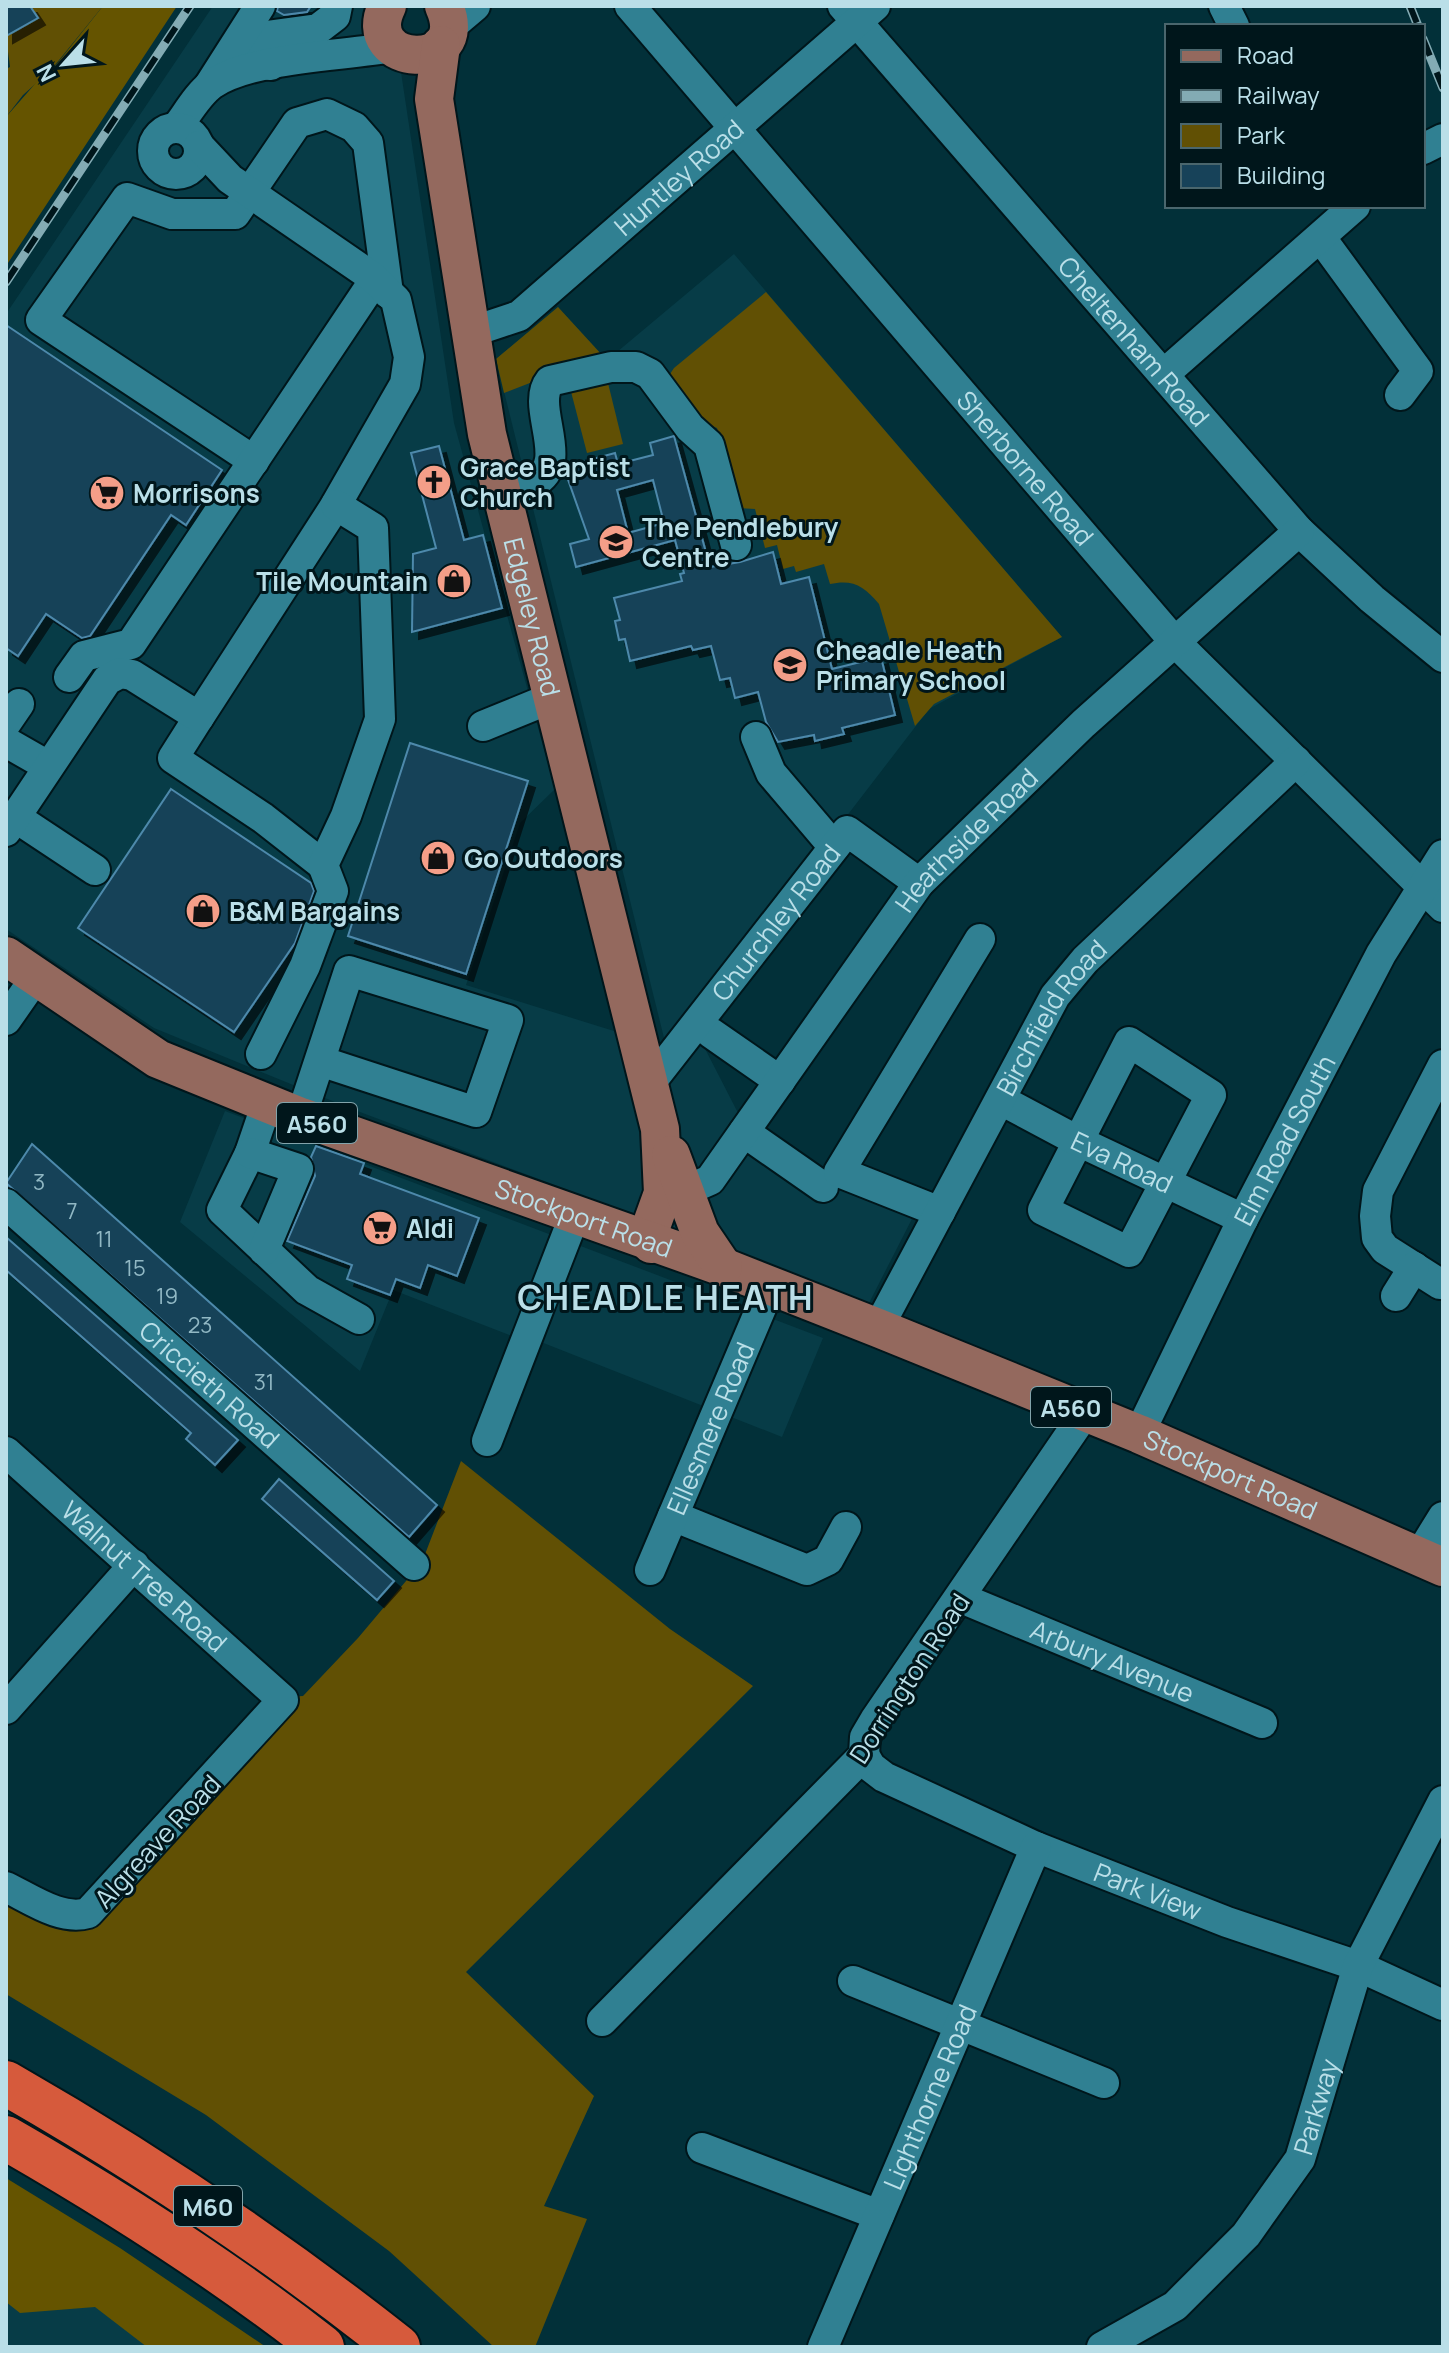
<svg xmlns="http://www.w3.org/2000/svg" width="1449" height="2353" font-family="Manrope,sans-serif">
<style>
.built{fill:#073c47}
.green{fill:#615004}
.forest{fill:#655400}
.building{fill:#174259;stroke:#4d89ab;stroke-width:2;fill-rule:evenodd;filter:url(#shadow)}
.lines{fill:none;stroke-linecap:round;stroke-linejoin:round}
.minor-casing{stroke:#00161b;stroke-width:34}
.major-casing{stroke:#00161b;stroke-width:42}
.highway-casing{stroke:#00161b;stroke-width:48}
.minor{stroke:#308092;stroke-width:30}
.major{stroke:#94695e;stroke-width:38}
.highway{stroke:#d65a3c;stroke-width:44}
.rail-casing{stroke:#83abb4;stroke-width:9}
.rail{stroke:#00161b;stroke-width:6;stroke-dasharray:18;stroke-linecap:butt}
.labels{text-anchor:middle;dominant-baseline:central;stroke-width:6;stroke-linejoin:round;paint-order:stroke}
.number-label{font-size:22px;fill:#91b8c4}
.shield{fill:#00161b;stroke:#82a3aa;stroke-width:2}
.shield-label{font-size:24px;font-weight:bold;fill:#badfe8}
.street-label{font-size:26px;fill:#badfe8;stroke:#00161b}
.poi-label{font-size:26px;font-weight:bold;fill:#badfe8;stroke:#00161b;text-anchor:start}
.district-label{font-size:34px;font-weight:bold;letter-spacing:2px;fill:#badfe8;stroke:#00161b}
</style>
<defs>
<filter id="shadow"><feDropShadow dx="7" dy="7" stdDeviation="0" flood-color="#0009"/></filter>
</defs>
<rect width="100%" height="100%" fill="#023039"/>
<g class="built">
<polygon points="213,6 391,6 454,423 555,789 520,823 466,985 630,1036 665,1082 700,1039 754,1144 917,1209 869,1303 352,1109 154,1028 6,929 6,314"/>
<polygon points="734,254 1062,637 929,709 667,1050 496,359 558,307 602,355 611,357"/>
<polygon points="225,1111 823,1338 782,1437 541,1342 522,1340 393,1290 360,1371 180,1222"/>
<polygon points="6,2213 204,2347 6,2347"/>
</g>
<g class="green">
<polygon points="30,6 103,6 51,70 23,95 6,117 6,69 10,67 6,36 36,17"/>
<path d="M766 292 1062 637 934 704 915 726 879 604C864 586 853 579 830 584L824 564 796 572 794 566 783 569 777 545 765 548 755 509 738 508 717 428 697 420 668 377 674 368Z"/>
<polygon points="558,307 602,355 504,393 496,359"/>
<polygon points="606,375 623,444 587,453 569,384"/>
<polygon points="461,1461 670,1629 753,1686 466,1972 594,2096 544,2206 587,2219 535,2347 494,2347 389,2251 206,2115 6,1994 6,1893 71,1923 286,1697 303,1696 358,1638 422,1562"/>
</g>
<g class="forest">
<polygon points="103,6 177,6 6,266 6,117 49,68 52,70"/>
<polygon points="6,2178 120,2248 266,2347 147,2347 95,2307 20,2313 6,2302"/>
</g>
<g class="building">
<polygon points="6,6 30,6 38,18 6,36"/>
<polygon points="278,6 311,6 307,12 284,15 277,11"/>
<polygon points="6,325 222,470 186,525 171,515 90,636 82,638 46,614 18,656 6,648"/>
<path d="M674 436 710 567 740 562 773 552 781 584 809 577 832 669 881 657 895 715 842 728 844 734 815 741 814 735 778 742 766 722 758 692 735 698 730 678 720 680 711 646 693 650 691 646 630 661 625 639 619 640 615 621 620 620 614 598 682 581 680 574 684 573 675 540 576 567 570 544 589 539 565 471 567 466 615 453 618 464 653 455 650 443ZM653 480 664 523 628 533 617 490Z"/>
<polygon points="439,446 464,540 483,535 502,608 412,632 413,554 436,548 411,453"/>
<polygon points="410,743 528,781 466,974 348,936"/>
<polygon points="171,789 311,883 314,891 295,943 234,1032 78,928"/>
<polygon points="32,1144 437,1505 409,1537 6,1183"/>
<polygon points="316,1146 364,1163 360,1174 479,1218 457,1276 428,1265 420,1288 396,1279 390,1295 347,1279 352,1265 287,1241 315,1176 311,1157"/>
<polygon points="6,1237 238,1440 215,1465 186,1439 191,1433 6,1270"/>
<polygon points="279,1479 394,1581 377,1600 262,1499"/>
</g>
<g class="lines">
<defs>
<g id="minor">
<path id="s1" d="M630 6 1174 641 1443 907"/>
<path id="s2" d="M843 6 1299 531 1372 599 1443 657"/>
<polyline points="1224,6 1234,26"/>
<polyline points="449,28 475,6"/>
<polyline points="271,65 263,64 252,51 259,37 318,29 335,16 337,6"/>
<polyline points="209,86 260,6"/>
<path d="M177 127C187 114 198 94 212 84 252 57 343 56 392 47"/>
<circle cx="176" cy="151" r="23"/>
<polyline points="1423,149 1443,139"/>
<polyline points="1321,238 1418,371 1400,395"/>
<path id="s3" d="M471 332 519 316 875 6"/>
<polyline points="1164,374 1355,206"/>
<polyline points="254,461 41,320 127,198 172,214 235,214 297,123 327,114 354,127 368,143 388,293"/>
<path d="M502 491C512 489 524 488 533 483 573 463 529 407 550 381L611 367H636L650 374 690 428 709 445 736 545"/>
<polyline points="69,677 84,656 131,644 374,281"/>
<polyline points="199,717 173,758 263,818 323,865"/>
<polyline points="6,723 19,704"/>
<polyline points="483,726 554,697"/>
<polyline points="756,737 771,773 834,847"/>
<polyline points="6,742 48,766"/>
<polyline points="15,817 95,870"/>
<polyline points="6,831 107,680 120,673 132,675 199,717 334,508 405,384 409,357 396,300 371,276 230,179 199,146"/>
<polyline points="6,1020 36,977"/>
<polyline points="711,1033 780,1081"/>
<polygon points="1129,1042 1211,1095 1129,1252 1043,1210"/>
<polyline points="261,1054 305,966 333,891 323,865 346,816 380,719 373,528 336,505"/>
<path id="s4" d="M650 1083 847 831 919 883"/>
<path id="s5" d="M1001 1100 1076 1140 1243 1219"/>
<polyline points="267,1103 250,1153 222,1210 307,1290 359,1319"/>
<polyline points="301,1117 349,971 508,1020 476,1112 320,1061"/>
<polyline points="744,1132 823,1187"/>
<polyline points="250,1153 298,1169 264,1250"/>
<path id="s6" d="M685 1191 710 1180 919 883 1083 724 1299 531"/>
<path id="s7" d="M6 1204 414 1565"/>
<polyline points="940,1212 839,1172 980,939"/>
<polyline points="1440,1284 1385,1249 1377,1238 1375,1216 1378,1191 1443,1065"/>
<polyline points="1396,1296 1414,1267"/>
<path id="s8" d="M878 1328 1055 996 1085 960 1296 761"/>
<path id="s9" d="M1139 1434 1243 1219 1381 954 1443 855"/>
<polyline points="487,1441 574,1217"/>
<path id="s10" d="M6 1452 283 1700 88 1913C61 1921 31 1899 6 1887"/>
<polyline points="673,1516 807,1570 828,1560 846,1527"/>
<polyline points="1419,1556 1443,1517"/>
<path id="s11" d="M650 1570 770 1287"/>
<path id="s12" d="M961 1598 1262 1723"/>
<polyline points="6,1709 134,1565"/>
<path id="s13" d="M864 1755 871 1767 884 1777 1036 1847 1227 1922 1358 1966 1443 2005"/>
<polyline points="853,1981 1104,2083"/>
<polyline points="602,2021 864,1755 865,1737 875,1720 1085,1413"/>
<polyline points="702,2148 879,2215"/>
<path id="s14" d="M823 2347 1036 1847"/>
<path id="s15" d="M1102 2347 1175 2306 1246 2235 1300 2159 1358 1966 1443 1801"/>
</g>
<g id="major">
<path d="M387 6C357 68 474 74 444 6"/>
<path id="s16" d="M441 45 434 99 487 434 660 1129 663 1193 649 1232 651 1244"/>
<path id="s17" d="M6 956 158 1059 301 1117 723 1267 878 1328 1139 1434 1443 1567"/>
<polyline points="671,1155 700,1233 723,1267"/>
</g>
<g id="highway">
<path d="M6 2083C144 2162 274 2249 398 2347"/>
<path d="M6 2138C116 2201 222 2269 322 2347"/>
</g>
</defs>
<use href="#minor" class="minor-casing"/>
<use href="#major" class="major-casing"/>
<use href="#highway" class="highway-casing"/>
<use href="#minor" class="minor"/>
<use href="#major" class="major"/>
<use href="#highway" class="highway"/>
<defs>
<g id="rail">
<polyline points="1410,6 1418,26"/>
<polyline points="1423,39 1443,88"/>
<polyline points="6,282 190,6"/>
</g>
</defs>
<use href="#rail" class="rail-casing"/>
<use href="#rail" class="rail"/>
</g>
<defs>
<symbol id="church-disc" viewBox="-11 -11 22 22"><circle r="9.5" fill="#f49e88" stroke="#00161b"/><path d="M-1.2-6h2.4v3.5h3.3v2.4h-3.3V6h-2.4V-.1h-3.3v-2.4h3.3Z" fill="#111"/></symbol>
<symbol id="supermarket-disc" viewBox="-11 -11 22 22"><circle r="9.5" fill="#f49e88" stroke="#00161b"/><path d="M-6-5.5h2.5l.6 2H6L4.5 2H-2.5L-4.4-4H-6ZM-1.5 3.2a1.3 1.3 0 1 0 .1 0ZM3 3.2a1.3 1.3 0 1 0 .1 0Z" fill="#111"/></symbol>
<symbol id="school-disc" viewBox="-11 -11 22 22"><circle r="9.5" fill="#f49e88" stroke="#00161b"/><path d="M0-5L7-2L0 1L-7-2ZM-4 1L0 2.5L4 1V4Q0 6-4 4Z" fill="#111"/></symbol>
<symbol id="shop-disc" viewBox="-11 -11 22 22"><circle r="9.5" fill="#f49e88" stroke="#00161b"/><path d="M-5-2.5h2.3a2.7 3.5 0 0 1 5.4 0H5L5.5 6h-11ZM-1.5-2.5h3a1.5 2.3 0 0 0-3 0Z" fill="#111"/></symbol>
</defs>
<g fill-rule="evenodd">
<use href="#church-disc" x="414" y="462" width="40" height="40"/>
<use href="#supermarket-disc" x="87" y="473" width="40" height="40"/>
<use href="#school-disc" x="596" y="522" width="40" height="40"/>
<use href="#shop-disc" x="434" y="561" width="40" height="40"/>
<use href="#school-disc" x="770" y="645" width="40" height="40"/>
<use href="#shop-disc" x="418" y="838" width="40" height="40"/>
<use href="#shop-disc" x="183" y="891" width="40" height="40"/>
<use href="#supermarket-disc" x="360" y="1208" width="40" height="40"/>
</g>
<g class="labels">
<g class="number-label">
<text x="39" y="1182">3</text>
<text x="72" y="1211">7</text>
<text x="104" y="1239">11</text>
<text x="135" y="1268">15</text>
<text x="167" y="1296">19</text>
<text x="200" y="1325">23</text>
<text x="264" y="1382">31</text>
</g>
<g class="shield">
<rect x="277" y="1103" width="80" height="40" rx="6"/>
<rect x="1031" y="1387" width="80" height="40" rx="6"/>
<rect x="174" y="2186" width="68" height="40" rx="6"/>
</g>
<g class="shield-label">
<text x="317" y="1123">A560</text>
<text x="1071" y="1407">A560</text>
<text x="208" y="2206">M60</text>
</g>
<g class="street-label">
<text stroke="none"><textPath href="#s3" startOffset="262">Huntley Road</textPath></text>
<text stroke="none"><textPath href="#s2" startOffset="444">Cheltenham Road</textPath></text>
<text stroke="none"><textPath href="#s1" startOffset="608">Sherborne Road</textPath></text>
<text stroke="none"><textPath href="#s16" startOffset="582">Edgeley Road</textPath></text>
<text stroke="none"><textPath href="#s6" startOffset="454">Heathside Road</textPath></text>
<text stroke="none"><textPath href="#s4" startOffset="204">Churchley Road</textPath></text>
<text stroke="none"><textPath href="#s8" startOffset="356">Birchfield Road</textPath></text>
<text stroke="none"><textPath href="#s9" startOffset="328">Elm Road South</textPath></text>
<text stroke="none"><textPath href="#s5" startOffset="136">Eva Road</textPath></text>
<text stroke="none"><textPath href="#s17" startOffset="638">Stockport Road</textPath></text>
<text stroke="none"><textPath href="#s7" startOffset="272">Criccieth Road</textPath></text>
<text stroke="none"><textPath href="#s11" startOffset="154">Ellesmere Road</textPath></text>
<text stroke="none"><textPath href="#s17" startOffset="1334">Stockport Road</textPath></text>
<text stroke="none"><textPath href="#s10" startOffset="186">Walnut Tree Road</textPath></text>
<text stroke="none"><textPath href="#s12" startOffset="164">Arbury Avenue</textPath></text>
<text transform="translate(909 1678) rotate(-57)">Dorrington Road</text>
<text transform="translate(157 1841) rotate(-47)">Algreave Road</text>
<text stroke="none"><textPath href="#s13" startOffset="318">Park View</textPath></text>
<text stroke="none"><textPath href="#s14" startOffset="272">Lighthorne Road</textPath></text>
<text stroke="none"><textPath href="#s15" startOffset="332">Parkway</textPath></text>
</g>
<g class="poi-label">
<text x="460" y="467">Grace Baptist<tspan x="460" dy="30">Church</tspan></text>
<text x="133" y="493">Morrisons</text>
<text x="642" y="527">The Pendlebury<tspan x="642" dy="30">Centre</tspan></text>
<text x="428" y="581" text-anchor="end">Tile Mountain</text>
<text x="816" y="650">Cheadle Heath<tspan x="816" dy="30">Primary School</tspan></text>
<text x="464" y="858">Go Outdoors</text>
<text x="229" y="911">B&amp;M Bargains</text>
<text x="406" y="1228">Aldi</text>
</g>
<g class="district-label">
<text x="666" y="1297">CHEADLE HEATH</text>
</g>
</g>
<rect width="1449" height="2353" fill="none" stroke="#badfe8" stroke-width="16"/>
<rect x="1165" y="24" width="260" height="184" fill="#00161b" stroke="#4a666d" stroke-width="2"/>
<rect x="1181" y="50" width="40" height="12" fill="#94695e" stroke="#4a666d" stroke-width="2"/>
<text x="1237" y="64" font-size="24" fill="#badfe8">Road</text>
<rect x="1181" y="90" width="40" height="12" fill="#83abb4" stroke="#4a666d" stroke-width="2"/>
<text x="1237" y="104" font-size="24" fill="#badfe8">Railway</text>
<rect x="1181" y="124" width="40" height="24" fill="#615004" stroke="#4a666d" stroke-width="2"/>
<text x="1237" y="144" font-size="24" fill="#badfe8">Park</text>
<rect x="1181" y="164" width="40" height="24" fill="#174259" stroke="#4a666d" stroke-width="2"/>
<text x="1237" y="184" font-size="24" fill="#badfe8">Building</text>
<g transform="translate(64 64) rotate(243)" stroke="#00161b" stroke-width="6" paint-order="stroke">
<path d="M0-6L14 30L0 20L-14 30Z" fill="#badfe8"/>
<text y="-12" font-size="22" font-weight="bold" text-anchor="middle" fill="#badfe8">N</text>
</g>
</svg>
